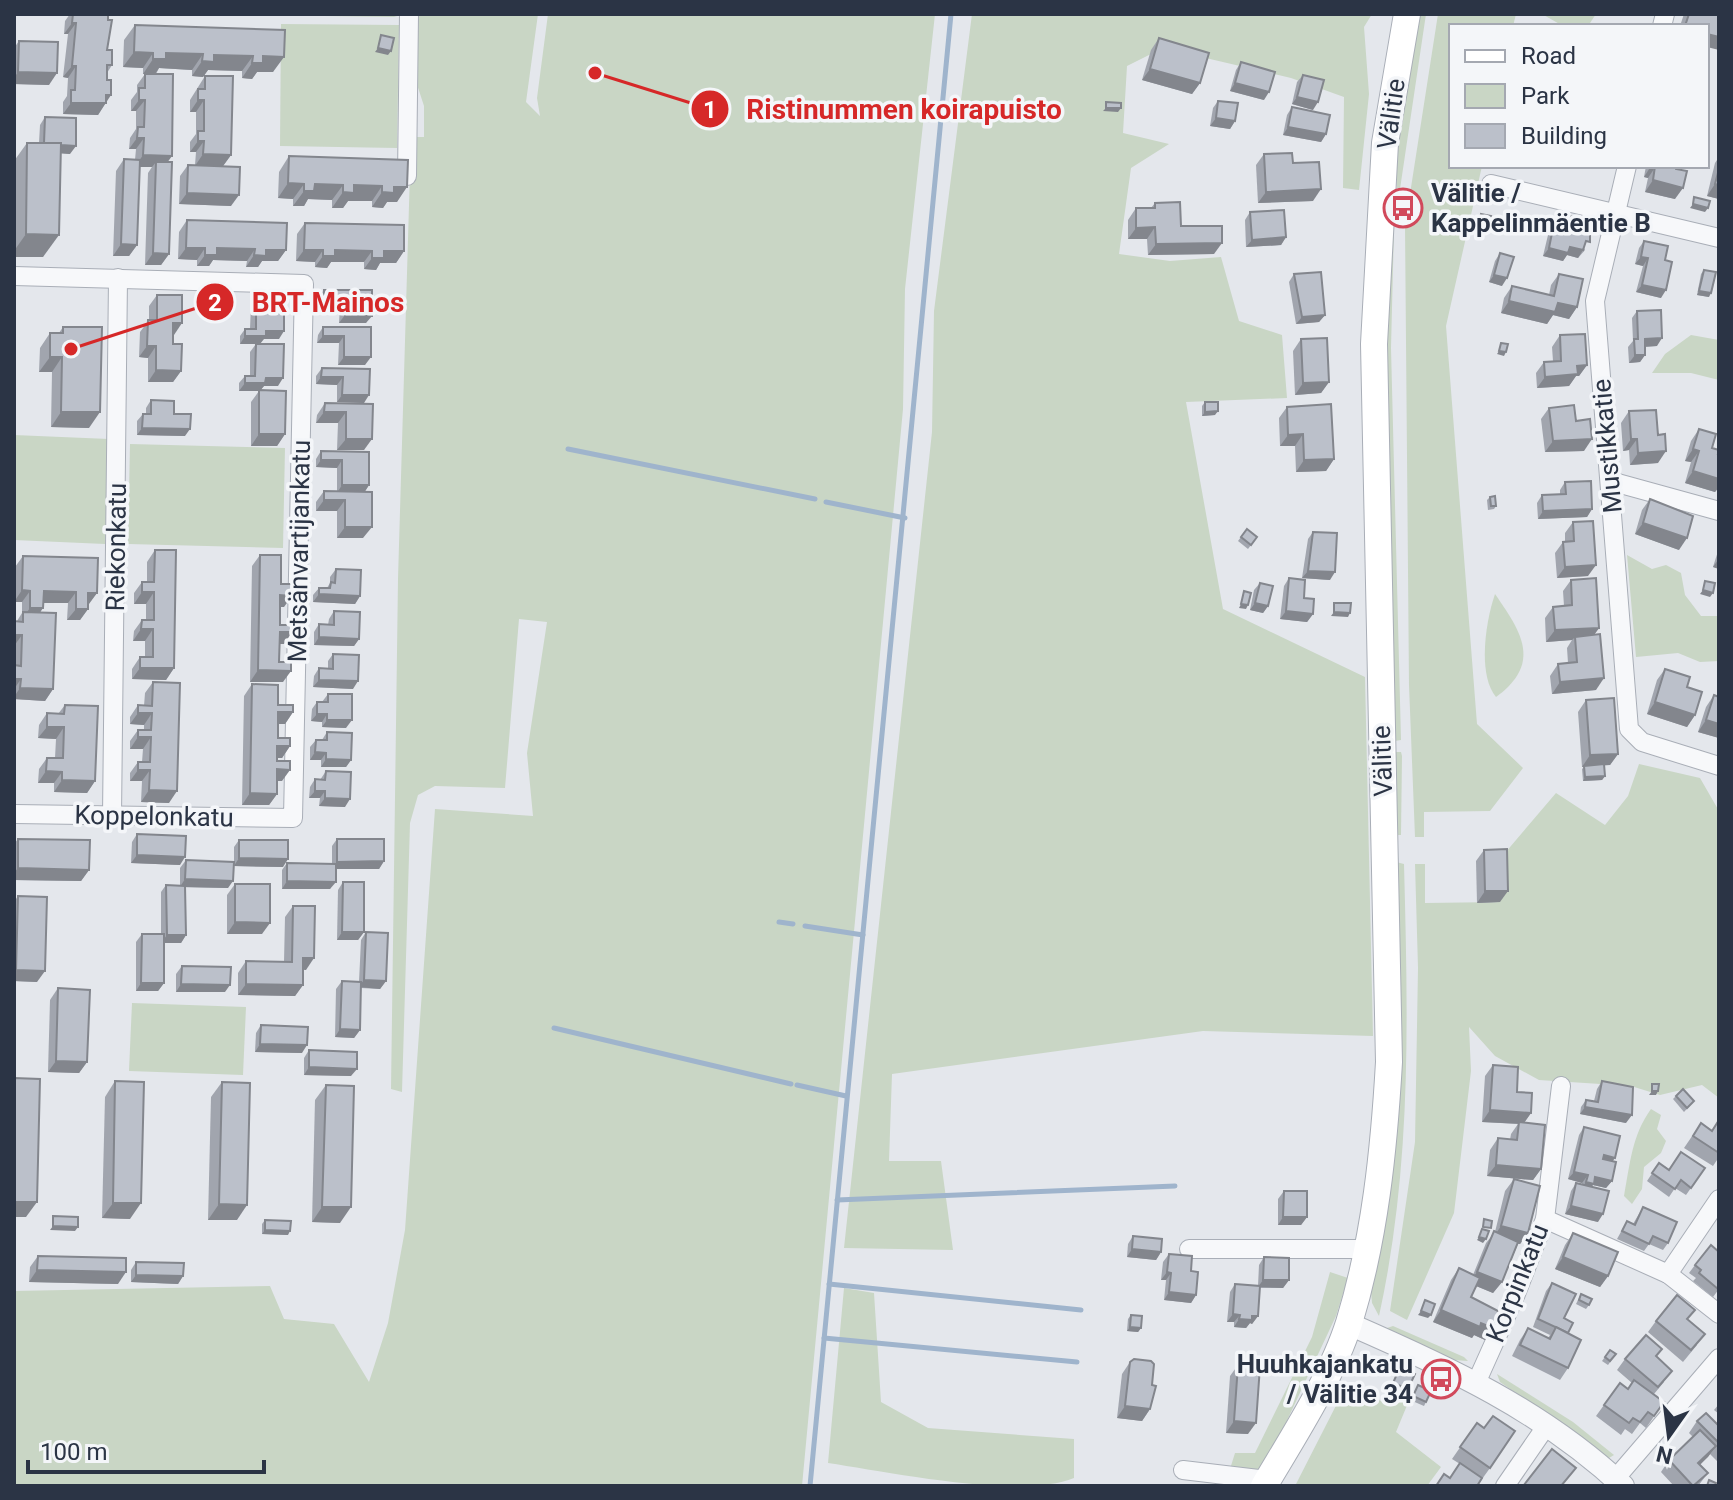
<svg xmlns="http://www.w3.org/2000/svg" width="1733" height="1500" font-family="Roboto,sans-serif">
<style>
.green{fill:#c9d6c5}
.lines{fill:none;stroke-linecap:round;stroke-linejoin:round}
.stream{stroke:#9fb4cc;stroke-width:5}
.minor-casing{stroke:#a9aeb7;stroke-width:20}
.tertiary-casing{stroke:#a9aeb7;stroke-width:24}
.secondary-casing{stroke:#a9aeb7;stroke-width:28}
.minor{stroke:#f7f8fa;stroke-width:18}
.tertiary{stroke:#f7f8fa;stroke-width:22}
.secondary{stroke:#fff;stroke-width:26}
.wall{fill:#a1a5ae}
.shaded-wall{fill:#83868d}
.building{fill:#bbc0ca;stroke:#83868d;stroke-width:2}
.labels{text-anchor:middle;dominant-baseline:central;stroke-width:7;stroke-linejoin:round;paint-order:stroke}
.street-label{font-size:26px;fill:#2b3445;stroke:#f4f6f9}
.poi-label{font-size:26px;font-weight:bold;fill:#2b3445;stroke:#f4f6f9;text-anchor:start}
.leader{fill:none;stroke:#d62828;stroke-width:3}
.callout-dot{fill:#d62828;stroke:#f4f6f9;stroke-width:3}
.mark-label{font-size:24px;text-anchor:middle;font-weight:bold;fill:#fff}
.callout-label{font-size:28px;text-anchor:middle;font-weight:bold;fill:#d62828;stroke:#f4f6f9;stroke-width:7;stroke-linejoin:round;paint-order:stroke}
</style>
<rect width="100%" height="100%" fill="#e4e7ec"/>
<g class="green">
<polygon points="179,14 400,14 401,15 394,17"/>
<polygon points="415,14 538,14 526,102 540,116 537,98 548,14 935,14 905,289 903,409 802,1486 14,1486 14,1291 270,1286 284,1319 334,1324 369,1382 388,1323 405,1230 435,809 533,816 527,753 547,622 519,619 505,788 435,786 418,795 410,823 402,1092 391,1089 398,579 411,137 424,137 424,106 411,66"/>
<polygon points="972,14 1372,14 1364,27 1369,94 1359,190 1343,188 1344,97 1291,78 1163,48 1127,66 1123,133 1169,144 1131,168 1119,254 1170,261 1221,257 1239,321 1282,335 1287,398 1186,402 1223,609 1365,677 1373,1036 1203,1031 892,1074 889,1161 941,1161 953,1250 844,1248 932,432 934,311"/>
<path d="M1420 14H1426L1400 189 1397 188C1394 128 1408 72 1420 14Z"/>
<polygon points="1438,14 1516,14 1513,26 1451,26 1451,166 1482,166 1446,326 1477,724 1523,768 1490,811 1424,812 1424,837 1415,837 1409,685 1405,226"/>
<polygon points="1542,14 1596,14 1588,26 1563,26"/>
<polygon points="281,24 399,25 397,148 280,146"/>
<polygon points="1394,227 1391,348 1401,740 1395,741 1382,371 1386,270"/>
<polygon points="1691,335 1719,340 1719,380 1691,373 1652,373 1665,354"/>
<polygon points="14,435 109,439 105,544 14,540"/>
<polygon points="130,444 285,448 283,548 128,544"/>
<polygon points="1627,555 1652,569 1666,565 1681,573 1685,595 1701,616 1719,616 1719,661 1700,662 1678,653 1636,657"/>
<path d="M1495 594C1522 633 1542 663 1496 697 1477 674 1486 620 1495 594Z"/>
<polygon points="1395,752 1401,752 1402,756 1401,835 1394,835"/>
<polygon points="1639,764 1700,778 1719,811 1719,1098 1702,1085 1660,1095 1631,1086 1539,1080 1495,1056 1469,1027 1471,1071 1454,1213 1407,1320 1390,1311 1415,1142 1418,968 1415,864 1425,864 1425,903 1500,902 1499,860 1556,793 1605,825 1628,796"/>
<path d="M1396 862 1404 864C1408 1016 1412 1166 1379 1316L1372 1303 1370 1280Z"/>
<polygon points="132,1003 246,1007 243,1075 129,1071"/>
<path d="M1651 1109 1661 1115 1657 1129 1666 1141 1661 1153 1644 1167 1642 1189 1632 1204 1624 1196C1630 1164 1632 1135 1651 1109Z"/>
<polygon points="1330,1272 1348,1278 1336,1316 1269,1459 1258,1469 1230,1469 1235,1453 1255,1453 1312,1337"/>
<path d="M844 1288 874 1293 881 1402 928 1428 1074 1439V1478C1022 1500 889 1472 828 1463Z"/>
<polygon points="1393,1326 1464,1357 1468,1361 1453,1360 1393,1334 1387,1328"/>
<polygon points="1497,1374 1573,1422 1614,1455 1609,1458 1500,1382"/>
<polygon points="1347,1384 1383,1402 1389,1392 1408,1403 1396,1432 1441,1467 1427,1486 1295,1486"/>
</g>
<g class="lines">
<g class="stream">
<polyline points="568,449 815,499"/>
<polyline points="826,502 905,518"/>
<polyline points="779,922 793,924"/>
<polyline points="805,926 863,935"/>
<polyline points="554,1028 791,1084"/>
<polyline points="797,1085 846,1096"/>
<polyline points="837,1200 1175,1186"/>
<polyline points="829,1284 1081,1310"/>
<polyline points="824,1338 1077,1362"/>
<polyline points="810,1486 951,14"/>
</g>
<defs>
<g id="minor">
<polyline points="1662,26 1665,14"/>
<polyline points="1627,166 1595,301 1629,729 1642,742 1719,766"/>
<polyline points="407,176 409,14"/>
<polyline points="1491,184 1719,238"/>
<polyline points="14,276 304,284 293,818 14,814"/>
<polyline points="1610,481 1719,511"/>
<polyline points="112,816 118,278"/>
<polyline points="1545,1219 1668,1274 1719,1314"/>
<polyline points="1189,1249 1366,1249"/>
<polyline points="1668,1274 1719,1199"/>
<polyline points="1477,1381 1516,1294 1545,1219 1561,1086"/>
<polyline points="1183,1470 1267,1480"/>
<polyline points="1615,1479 1719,1358"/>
<polyline points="1505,1486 1547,1425"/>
</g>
<path id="tertiary" d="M1349 1324C1448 1367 1543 1411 1623 1486"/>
<path id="secondary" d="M1264 1486C1293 1437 1332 1377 1349 1323 1375 1238 1384 1149 1389 1062L1374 344 1385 143 1407 14"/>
</defs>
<use href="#minor" class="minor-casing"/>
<use href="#tertiary" class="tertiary-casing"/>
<use href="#secondary" class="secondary-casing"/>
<use href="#minor" class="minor"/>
<use href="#tertiary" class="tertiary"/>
<use href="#secondary" class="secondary"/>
</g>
<g class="wall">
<polygon points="70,14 108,14 107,50 112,65 107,73 106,102 98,115 63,114 63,102 67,96 68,78 63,77 68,34 64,34 65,21"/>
<polygon points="1684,14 1719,14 1707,26 1680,26"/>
<polygon points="135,25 285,30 273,72 257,72 252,79 242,78 242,71 208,70 203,77 192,76 192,70 159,68 156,74 167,162 169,254 161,265 145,265 148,173 152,167 140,167 137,245 129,256 113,256 116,171 124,159 135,160 136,149 129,149 130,138 136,129 136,111 131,111 131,100 137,92 137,85 145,74 143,74 143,68 123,67 124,40"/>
<polygon points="1159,38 1200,83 1192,94 1142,80 1151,50"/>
<polygon points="19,41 49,85 14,84 14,48"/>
<polygon points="1241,62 1264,100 1230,91 1236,70"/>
<polygon points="1303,75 1313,110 1292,104 1297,82"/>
<polygon points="205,76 231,155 223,166 231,206 179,204 180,176 188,165 195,165 196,152 190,152 190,142 196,134 196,112 190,112 190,100"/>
<polygon points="1218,101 1235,121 1230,129 1210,126 1213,108"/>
<polygon points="1292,107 1326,134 1321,142 1283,135 1287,115"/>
<polygon points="45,117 70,154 61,153 43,257 14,257 14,161 27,143 39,143 40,125"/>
<polygon points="1264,154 1293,163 1313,201 1258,203 1256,165"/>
<polygon points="289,156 408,160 397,202 387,202 383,208 372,207 372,201 348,201 343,208 332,208 332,200 308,199 304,206 293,206 293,199 278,198 279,172"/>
<polygon points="1719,157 1719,199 1707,196 1715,163"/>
<polygon points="1646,166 1676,166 1675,199 1645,192 1648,178 1644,177"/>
<polygon points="1155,203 1214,254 1148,255 1147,239 1128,239 1128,220 1136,208 1151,208"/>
<polygon points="1250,212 1286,237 1281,245 1246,247 1245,220"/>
<polygon points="1569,216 1585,250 1578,258 1567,255 1563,261 1543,256 1548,235 1553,228 1562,230 1564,223"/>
<polygon points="187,220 286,250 278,261 262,261 258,267 246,267 247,261 213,260 209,266 197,266 197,260 178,259 179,232"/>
<polygon points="305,223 404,251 396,263 380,263 376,270 364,269 364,262 331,262 327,268 315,267 315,262 296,261 297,234"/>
<polygon points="1644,241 1665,260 1661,298 1636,292 1643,266 1635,264 1639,248"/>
<polygon points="1500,253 1502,286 1489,282 1495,261"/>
<polygon points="1704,270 1709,297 1697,295 1701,274"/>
<polygon points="1294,274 1325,315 1319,322 1296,324 1289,282"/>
<polygon points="1559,274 1577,307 1569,319 1553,315 1547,324 1501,313 1504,298 1512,286 1549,295 1551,285"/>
<polygon points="324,290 372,290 366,323 339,323 340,306 318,306 318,297"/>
<polygon points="157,295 174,335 173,344 181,371 173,382 148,382 148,358 139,357 140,332 149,320 149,306"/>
<polygon points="256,297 279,339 264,339 240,344 240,336 245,329 250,329 251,305"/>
<polygon points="1637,311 1657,346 1645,347 1645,355 1640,362 1629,363 1628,347 1633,341 1632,318"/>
<polygon points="63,327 89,428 51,427 52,372 39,372 40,348 50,333 59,333"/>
<polygon points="323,327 371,327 365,365 338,365 339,343 317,343 318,335"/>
<polygon points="1560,335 1587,365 1579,376 1576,376 1569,386 1537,388 1536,373 1544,362 1553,361 1552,347"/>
<polygon points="1301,339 1329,382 1321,393 1295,395 1293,351"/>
<polygon points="256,344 278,386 264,386 260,390 285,434 277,446 251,446 251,402 259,391 239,391 239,383 245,376 250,376 250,352"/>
<polygon points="322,368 370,369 364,403 337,402 337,385 316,384 316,376"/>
<polygon points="151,400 174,414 185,436 137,435 137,421 143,414 146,414 146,408"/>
<polygon points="1205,402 1215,415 1202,416 1202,406"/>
<polygon points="325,403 373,404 364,450 337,450 338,423 316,423 317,415"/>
<polygon points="1287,407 1334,459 1326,471 1296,472 1295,446 1280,446 1279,418"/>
<polygon points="1549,408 1576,421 1584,451 1545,452 1541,419"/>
<polygon points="1629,411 1658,463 1630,465 1629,450 1623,451 1621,423"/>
<polygon points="1699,429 1712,448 1719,454 1719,487 1715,492 1685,483 1691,462 1685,461 1691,441"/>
<polygon points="321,451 369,452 369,485 365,491 363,538 337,538 337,511 316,511 316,502 324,491 337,491 337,468 316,467 316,459"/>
<polygon points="1565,482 1592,509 1587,517 1538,519 1537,503 1542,495 1560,495 1560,490"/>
<polygon points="1490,497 1496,506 1494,509 1488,510 1487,500"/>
<polygon points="1650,499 1679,550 1635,534 1642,510"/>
<polygon points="1573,522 1588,576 1557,578 1555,553 1563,542 1565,542 1565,533"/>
<polygon points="1247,529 1257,537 1248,549 1238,541"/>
<polygon points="1313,532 1330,580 1302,578 1308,539"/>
<polygon points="1719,548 1719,569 1713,567"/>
<polygon points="155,550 174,668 166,680 132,679 132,669 140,657 145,657 145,641 133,641 134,631 142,620 146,620 146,604 134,604 134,593 142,582 147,582 147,562"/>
<polygon points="260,555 281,584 284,607 280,607 280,625 292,632 284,644 280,644 279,662 283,682 250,682 252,566"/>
<polygon points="23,556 97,593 88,604 88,609 80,620 67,620 68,603 43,603 40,613 53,689 45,701 14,699 14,621 17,621 22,613 22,602 14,602 15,567"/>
<polygon points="336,569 360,596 355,604 313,602 313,595 319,588 327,588 330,583 330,577"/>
<polygon points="1289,578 1304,598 1313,614 1307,622 1280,619 1284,586"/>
<polygon points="1571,580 1599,628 1594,635 1596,690 1552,694 1550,676 1558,664 1568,663 1567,648 1572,640 1546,642 1545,618 1553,607 1564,606 1563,591"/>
<polygon points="1260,583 1268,606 1263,613 1250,610 1254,590"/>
<polygon points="334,611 359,639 354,646 314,645 314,632 319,624 328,625 329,619"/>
<polygon points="333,654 353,689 313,687 314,676 319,668 328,668 328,661"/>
<polygon points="1665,669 1687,687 1695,715 1687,727 1647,714 1657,680"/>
<polygon points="153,682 169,803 141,802 142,781 130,781 130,773 138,762 142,762 143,749 130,749 130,741 138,730 144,730 144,725 130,724 130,717 138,705 144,706 145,693"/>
<polygon points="252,684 278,705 293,712 285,724 278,724 278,738 290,746 282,758 277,758 282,781 277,781 277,794 269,805 242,805 244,696"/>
<polygon points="328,694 346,728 322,727 322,722 311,721 312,709 317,702 322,702"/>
<polygon points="1714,695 1719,697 1719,738 1698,732 1706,707"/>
<polygon points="1586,700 1618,754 1610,765 1604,765 1605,776 1602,780 1583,781 1582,769 1584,767 1582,767 1578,712"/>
<polygon points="65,705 95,781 87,793 54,792 54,783 38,783 39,769 47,758 55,758 56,739 38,738 39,725 47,713 58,714"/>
<polygon points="327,732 351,760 346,767 321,767 321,760 310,760 310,747 316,740 322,740"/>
<polygon points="326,771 345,807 319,806 320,798 309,798 310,787 315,779 320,780"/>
<polygon points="137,834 180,865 131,863 132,842"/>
<polygon points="18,839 89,870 81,881 14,880 14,844"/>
<polygon points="337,839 384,861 379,869 336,869 330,889 282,889 282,870 287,863 332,863 332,846"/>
<polygon points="239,840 283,867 234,866 228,888 185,887 186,935 181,943 164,943 164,983 158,991 136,991 136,942 142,934 161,934 161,892 166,885 180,885 180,868 186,860 234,862 234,847"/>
<polygon points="1484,850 1500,902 1477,903 1476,861"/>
<polygon points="343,882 364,932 358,940 337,940 338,890"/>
<polygon points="235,884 262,934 227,934 227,895"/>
<polygon points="18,896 37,982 14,981 14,902"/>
<polygon points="293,906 306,970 303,969 303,985 295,996 238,995 238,973 246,961 284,962 285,917"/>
<polygon points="366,932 386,981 380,989 361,988 360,1030 354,1038 335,1037 336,989 342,981 359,982 361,940"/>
<polygon points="182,966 225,992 176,992 176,974"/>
<polygon points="58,988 87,1062 79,1073 48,1072 50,1000"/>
<polygon points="261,1025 302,1053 255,1052 256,1033"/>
<polygon points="309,1050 351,1076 304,1075 304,1058"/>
<polygon points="1493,1065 1517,1092 1531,1113 1524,1123 1541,1169 1533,1180 1487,1176 1490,1150 1498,1138 1510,1140 1511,1134 1518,1124 1482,1122 1485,1076"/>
<polygon points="115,1081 130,1219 102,1218 105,1097"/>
<polygon points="1602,1081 1626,1123 1580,1114 1581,1107 1586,1100 1594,1101 1597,1089"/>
<polygon points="222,1082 237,1220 208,1220 211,1097"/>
<polygon points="326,1085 340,1223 312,1222 315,1100"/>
<polygon points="1676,1096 1694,1101 1684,1112 1673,1099"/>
<polygon points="1719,1120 1719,1157 1713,1166 1684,1148 1701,1123 1712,1130"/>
<polygon points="1584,1127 1612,1161 1612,1181 1606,1188 1593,1185 1591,1187 1598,1222 1565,1214 1571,1191 1576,1183 1582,1185 1582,1183 1568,1179 1579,1135"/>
<polygon points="1659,1163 1669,1169 1705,1168 1686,1195 1675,1188 1669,1197 1647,1181"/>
<polygon points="1514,1179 1528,1233 1520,1244 1518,1244 1502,1282 1493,1293 1476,1286 1471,1297 1485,1340 1474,1335 1472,1338 1433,1322 1451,1280 1459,1268 1473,1275 1486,1243 1495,1232 1505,1191"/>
<polygon points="1284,1191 1307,1217 1301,1225 1278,1225 1278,1199"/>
<polygon points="1643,1207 1668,1243 1663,1250 1649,1244 1644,1251 1617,1239 1627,1221 1633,1224"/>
<polygon points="265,1220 288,1235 262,1234 262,1224"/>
<polygon points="1573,1233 1608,1276 1600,1287 1555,1269 1565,1245"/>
<polygon points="1133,1236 1161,1252 1156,1260 1127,1257 1128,1244"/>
<polygon points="1719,1252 1719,1289 1713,1297 1693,1281 1696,1278 1689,1273 1695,1265"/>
<polygon points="1169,1254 1196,1295 1191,1303 1164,1300 1166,1280 1161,1280 1163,1262"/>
<polygon points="38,1256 118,1284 29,1282 30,1267"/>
<polygon points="1264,1257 1289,1280 1283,1288 1260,1288 1258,1316 1252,1324 1250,1323 1246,1328 1234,1327 1234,1322 1227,1322 1230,1292 1235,1284 1258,1286 1259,1265"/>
<polygon points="136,1262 183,1276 178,1284 131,1282 131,1270"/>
<polygon points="1552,1283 1564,1318 1568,1333 1568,1368 1560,1380 1512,1356 1520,1340 1528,1328 1548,1338 1550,1335 1533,1327 1546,1291"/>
<polygon points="1581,1294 1589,1305 1586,1309 1576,1304"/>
<polygon points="1131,1315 1141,1328 1138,1332 1127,1331 1128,1319"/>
<polygon points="1688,1320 1697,1345 1683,1362 1648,1332 1656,1321"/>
<polygon points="1610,1350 1616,1354 1608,1365 1602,1361"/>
<polygon points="1657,1357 1664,1382 1654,1394 1664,1402 1646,1428 1640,1423 1632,1434 1625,1429 1621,1435 1596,1416 1620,1383 1628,1389 1632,1383 1617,1370 1625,1359"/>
<polygon points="1130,1362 1150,1409 1142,1421 1117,1418 1122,1374"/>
<polygon points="1238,1365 1248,1434 1226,1433 1230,1376"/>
<polygon points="1400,1367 1408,1389 1405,1393 1391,1387"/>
<polygon points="1418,1385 1426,1402 1424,1406 1410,1400"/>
<polygon points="1719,1404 1719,1414 1714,1410"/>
<polygon points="1697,1421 1719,1426 1719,1463 1710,1454 1700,1465 1708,1473 1698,1486 1674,1486 1661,1472 1669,1460 1693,1437 1689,1433"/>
<polygon points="1477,1423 1490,1468 1477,1486 1460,1464 1452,1459"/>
</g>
<g class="shaded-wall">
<polygon points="72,23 76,23 68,34 64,34"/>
<polygon points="1707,34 1719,37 1719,50 1707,47"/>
<polygon points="378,48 391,51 388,55 375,52"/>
<polygon points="134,52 153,53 143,68 123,67"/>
<polygon points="166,53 203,54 192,70 159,68 155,74 143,74 153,59"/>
<polygon points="214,55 253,56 242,71 208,70 203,77 192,76 202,61"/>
<polygon points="263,56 284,57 273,72 257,72 252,79 242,78 252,63"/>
<polygon points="72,66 76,66 68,78 63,77"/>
<polygon points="1150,69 1200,83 1192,94 1142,80"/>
<polygon points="18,72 57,73 49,85 14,84 14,78"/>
<polygon points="1235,83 1269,92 1264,100 1230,91"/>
<polygon points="106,95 111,95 98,115 63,114 71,103"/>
<polygon points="1297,97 1318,102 1313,110 1292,104"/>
<polygon points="139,100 145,100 136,111 131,111"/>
<polygon points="198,100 204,100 196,112 190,112"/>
<polygon points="1106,108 1121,108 1118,112 1103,111"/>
<polygon points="1216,118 1235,121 1230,129 1210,126"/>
<polygon points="1288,127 1326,134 1321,142 1283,135"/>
<polygon points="137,138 144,138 136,149 129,149"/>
<polygon points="198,141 204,141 196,152 190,152"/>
<polygon points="44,144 76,146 70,154 39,152"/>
<polygon points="203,154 231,155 223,166 195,166"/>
<polygon points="143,155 172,156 164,167 156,162 152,167 135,167"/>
<polygon points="1651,166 1656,166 1648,178 1644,177"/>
<polygon points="1653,180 1683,188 1675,199 1645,192"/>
<polygon points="288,183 304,184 293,199 278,198"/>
<polygon points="315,184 343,185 332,200 308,199 304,206 293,206 304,191"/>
<polygon points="1715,184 1719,185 1719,199 1707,196"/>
<polygon points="354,185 382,186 372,201 348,201 343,208 332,208 343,192"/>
<polygon points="394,187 407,187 397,202 387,202 383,208 372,207 382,192"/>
<polygon points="1321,189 1313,201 1258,203 1266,192"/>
<polygon points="187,193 239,195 231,206 179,204"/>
<polygon points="1693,204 1708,208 1705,212 1690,208"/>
<polygon points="1155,227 1147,239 1128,239 1136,228"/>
<polygon points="1477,229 1487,231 1485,235 1475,232"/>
<polygon points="26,234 59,235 43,257 14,257 14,251"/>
<polygon points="1286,237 1281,245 1246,247 1252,240"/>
<polygon points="1222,243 1214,254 1148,255 1156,244"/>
<polygon points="121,244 137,245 129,256 113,256"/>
<polygon points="1570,247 1583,250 1578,258 1567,255 1563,261 1543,256 1549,248"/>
<polygon points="186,248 205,248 197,260 178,259"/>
<polygon points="217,248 255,249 247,261 213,260 209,266 197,266 205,255"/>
<polygon points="266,250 286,250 278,261 262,261 258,267 246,267 254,255"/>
<polygon points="304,250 323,250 315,262 296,261"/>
<polygon points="335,250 372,251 364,262 331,262 327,268 315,267 323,256"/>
<polygon points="384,251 404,251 396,263 380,263 376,270 364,269 372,258"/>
<polygon points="153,253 169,254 161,265 145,265"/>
<polygon points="1641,257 1648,258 1643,266 1635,264"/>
<polygon points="1494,275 1507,278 1502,286 1489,282"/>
<polygon points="1642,285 1666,290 1661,298 1636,292"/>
<polygon points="1699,291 1711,293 1709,297 1697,295"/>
<polygon points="324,298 345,298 340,306 318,306"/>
<polygon points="1509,301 1558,303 1577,307 1569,319 1553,315 1547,324 1501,313"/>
<polygon points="345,315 372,316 366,323 339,323"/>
<polygon points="1325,315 1319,322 1296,324 1302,317"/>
<polygon points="173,323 182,323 174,335 165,334"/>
<polygon points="266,331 284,331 279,339 264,339 260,344 240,344 245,336"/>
<polygon points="323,336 344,336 339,343 317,343"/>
<polygon points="1662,338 1657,346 1639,347 1645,339"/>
<polygon points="147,346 156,346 148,358 139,357"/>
<polygon points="1499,351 1506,352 1504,356 1497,354"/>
<polygon points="1635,355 1645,355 1640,362 1629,363"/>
<polygon points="50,357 62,357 52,372 39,372"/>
<polygon points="344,357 371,357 365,365 338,365"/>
<polygon points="1587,365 1579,376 1576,376 1569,386 1537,388 1545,377 1577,366"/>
<polygon points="156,370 181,371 173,382 148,382"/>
<polygon points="321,377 343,377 337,385 316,384"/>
<polygon points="266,378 283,378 278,386 264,386 260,391 239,391 245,383"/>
<polygon points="1329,382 1321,393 1295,395 1303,383"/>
<polygon points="342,395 369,395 364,403 337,402"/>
<polygon points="1218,411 1215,415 1202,416 1205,412"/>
<polygon points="61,412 100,412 89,428 51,427"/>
<polygon points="324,412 346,412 338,423 316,423"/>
<polygon points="142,428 190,429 185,436 137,435"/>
<polygon points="259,434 285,434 277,446 251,446"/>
<polygon points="1303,434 1295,446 1280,446 1288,435"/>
<polygon points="346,439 372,439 364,450 337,450"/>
<polygon points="1592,439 1584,451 1545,452 1553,441"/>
<polygon points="1631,439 1637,439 1629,450 1623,451"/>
<polygon points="1693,449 1699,451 1691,462 1685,461"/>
<polygon points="1666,451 1658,463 1630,465 1638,453"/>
<polygon points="1334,459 1326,471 1296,472 1304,460"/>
<polygon points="321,460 342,460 337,468 316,467"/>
<polygon points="1693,471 1719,479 1719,487 1715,492 1685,483"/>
<polygon points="342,485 369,485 364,493 337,493"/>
<polygon points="324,500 345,500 337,511 316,511"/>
<polygon points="1592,509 1587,517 1538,519 1543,511"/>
<polygon points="1643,523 1687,538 1679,550 1635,534"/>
<polygon points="345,527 372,527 363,538 337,538"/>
<polygon points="1718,560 1719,560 1719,569 1713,567"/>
<polygon points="1596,565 1588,576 1557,578 1565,567"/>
<polygon points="1308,571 1335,572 1330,580 1302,578"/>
<polygon points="22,590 30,591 22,602 14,602"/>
<polygon points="1703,590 1713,593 1710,597 1700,594"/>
<polygon points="44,591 76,592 68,603 36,603"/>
<polygon points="142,592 154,592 146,604 134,604"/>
<polygon points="88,593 97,593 89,604 80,604"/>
<polygon points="319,594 360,596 355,604 313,602"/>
<polygon points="280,595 292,596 284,607 272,607"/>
<polygon points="1255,603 1268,606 1263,613 1250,610"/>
<polygon points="1241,604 1248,605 1246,609 1239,608"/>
<polygon points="30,608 43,608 35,620 22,619"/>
<polygon points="76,609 88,609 80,620 67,620"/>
<polygon points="1286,611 1313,614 1307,622 1280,619"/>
<polygon points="1334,612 1350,613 1348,617 1331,616"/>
<polygon points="1599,628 1591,639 1575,637 1572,640 1546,642 1555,630"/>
<polygon points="141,629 153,629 145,641 133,641"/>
<polygon points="280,632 292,632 284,644 272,644"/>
<polygon points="14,635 22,635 14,646"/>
<polygon points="319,637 359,639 354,646 314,645"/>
<polygon points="140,668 174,668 166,680 132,679"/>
<polygon points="258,670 291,671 283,682 250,682"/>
<polygon points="1604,678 1596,690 1552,694 1560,682"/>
<polygon points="14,679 21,679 14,689"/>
<polygon points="319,680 358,681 353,689 313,687"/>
<polygon points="20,688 53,689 45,701 14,699 14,697"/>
<polygon points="1655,702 1695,715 1687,727 1647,714"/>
<polygon points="278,712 293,712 285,724 270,724"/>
<polygon points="138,713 152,713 144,725 130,724"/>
<polygon points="317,714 327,714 322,722 311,721"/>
<polygon points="327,720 352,720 346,728 322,727"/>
<polygon points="1706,720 1719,724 1719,738 1698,732"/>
<polygon points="47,727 64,727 56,739 38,738"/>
<polygon points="138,737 151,737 143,749 130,749"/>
<polygon points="277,746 290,746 282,758 269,758"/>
<polygon points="315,752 326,753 321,760 310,760"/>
<polygon points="1618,754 1610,765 1582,767 1590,755"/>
<polygon points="326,759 351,760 346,767 321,767"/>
<polygon points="277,769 290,770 282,781 269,781"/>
<polygon points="138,770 150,770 142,781 130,781"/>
<polygon points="46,771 62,772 54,783 38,783"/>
<polygon points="1605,776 1602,780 1583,781 1585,777"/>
<polygon points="62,780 95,781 87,793 54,792"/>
<polygon points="149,790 177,791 169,803 141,802"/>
<polygon points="315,791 325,791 320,798 309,798"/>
<polygon points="250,793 277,794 269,805 242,805"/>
<polygon points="325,798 350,799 345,807 319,806"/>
<polygon points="137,855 185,857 180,865 131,863"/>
<polygon points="239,858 288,859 283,867 234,866"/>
<polygon points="384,861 379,869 332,869 337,862"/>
<polygon points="18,868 89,870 81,881 14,880 14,873"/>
<polygon points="185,879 233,881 228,888 180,887"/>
<polygon points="287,881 336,882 330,889 282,889"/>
<polygon points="1485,891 1508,891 1500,902 1477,903"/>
<polygon points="235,922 270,923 262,934 227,934"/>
<polygon points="342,932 364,932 358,940 337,940"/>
<polygon points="167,935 186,935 181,943 161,943"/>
<polygon points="303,958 314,958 306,970 295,969"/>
<polygon points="16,970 45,971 37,982 14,981 14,972"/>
<polygon points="364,980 386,981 380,989 358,987"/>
<polygon points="141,983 164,983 158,991 136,991"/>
<polygon points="181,984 230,985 225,992 176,992"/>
<polygon points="246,984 303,985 295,996 238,995"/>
<polygon points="340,1029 360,1030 354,1038 335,1037"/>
<polygon points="260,1044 307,1045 302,1053 255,1052"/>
<polygon points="56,1061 87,1062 79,1073 48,1072"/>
<polygon points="309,1067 357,1069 351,1076 304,1075"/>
<polygon points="1652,1091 1658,1091 1656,1095 1649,1095"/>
<polygon points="1585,1107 1632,1115 1626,1123 1580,1114"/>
<polygon points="1490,1110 1531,1113 1523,1124 1482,1122"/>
<polygon points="1604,1155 1615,1158 1609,1166 1599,1163"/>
<polygon points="1496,1165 1541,1169 1533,1180 1487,1176"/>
<polygon points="1574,1172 1588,1175 1582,1183 1568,1179"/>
<polygon points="1595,1177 1612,1181 1606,1188 1593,1185 1588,1191 1580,1190 1586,1182"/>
<polygon points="14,1202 37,1202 26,1217 14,1217"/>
<polygon points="113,1203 141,1203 130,1219 102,1218"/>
<polygon points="219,1204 247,1205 237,1220 208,1220"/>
<polygon points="1571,1206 1603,1214 1598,1222 1565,1214"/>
<polygon points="322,1207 351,1207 340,1223 312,1222"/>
<polygon points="1283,1217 1307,1217 1301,1225 1278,1225"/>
<polygon points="53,1226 78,1227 75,1231 50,1230"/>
<polygon points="1501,1226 1528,1233 1520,1244 1493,1238"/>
<polygon points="265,1230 290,1231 288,1235 262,1234"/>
<polygon points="1479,1237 1486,1239 1483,1243 1477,1240"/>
<polygon points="1132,1249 1161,1252 1156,1260 1127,1257"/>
<polygon points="1563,1257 1608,1276 1600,1287 1555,1269"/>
<polygon points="37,1270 126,1272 118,1284 29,1282"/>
<polygon points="1167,1272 1171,1273 1166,1280 1161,1280"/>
<polygon points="1477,1272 1502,1282 1493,1293 1469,1283"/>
<polygon points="136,1275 183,1276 178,1284 131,1282"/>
<polygon points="1263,1280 1289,1280 1283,1288 1258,1287"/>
<polygon points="1169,1292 1196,1295 1191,1303 1164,1300"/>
<polygon points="1441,1310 1481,1323 1493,1328 1485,1340 1474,1335 1472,1338 1433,1322"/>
<polygon points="1421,1311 1431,1315 1428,1318 1418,1315"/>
<polygon points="1233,1314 1240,1315 1234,1322 1227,1322"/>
<polygon points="1252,1316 1258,1316 1252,1324 1250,1323 1246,1328 1234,1327 1239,1319"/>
<polygon points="1130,1327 1141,1328 1138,1332 1127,1331"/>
<polygon points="1125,1406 1150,1409 1142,1421 1117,1418"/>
<polygon points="1234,1421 1256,1423 1248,1434 1226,1433"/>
<polygon points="1716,1446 1708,1457 1690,1474 1698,1463"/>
</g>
<g class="building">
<polygon points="73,14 108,14 108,20 112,20 107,50 112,50 112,65 107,65 107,80 111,80 111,95 106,95 106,103 71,103 71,90 75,90 76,66 72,66 76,23 72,23"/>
<polygon points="1689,14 1719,14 1719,37 1707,34 1707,26 1685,26"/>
<polygon points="135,25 285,30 284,57 263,56 263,63 252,63 253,56 214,55 214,62 202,61 203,54 166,53 166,59 153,59 153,53 134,52"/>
<polygon points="381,35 394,38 391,51 378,48"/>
<polygon points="1159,38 1209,53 1200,83 1150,69"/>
<polygon points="19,41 58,42 57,73 18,72"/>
<polygon points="1241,62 1275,72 1269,92 1235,83"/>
<polygon points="145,74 173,74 172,156 143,155 144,138 137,138 138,127 144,127 145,100 139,100 139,88 145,88"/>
<polygon points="1303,75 1324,80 1318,102 1297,97"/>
<polygon points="205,76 233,76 231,155 203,154 204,141 198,141 198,131 204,131 204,100 198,100 198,89 205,89"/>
<polygon points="1218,101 1238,103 1235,121 1216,118"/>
<polygon points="1106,102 1121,103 1121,108 1106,108"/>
<polygon points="1292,107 1330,115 1326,134 1288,127"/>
<polygon points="45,117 76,118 76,146 61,145 61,143 44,143"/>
<polygon points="27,143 61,143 59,235 26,234"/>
<polygon points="1292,153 1293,163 1319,162 1321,189 1266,192 1264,154"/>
<polygon points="289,156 408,160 407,187 394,187 394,193 382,192 382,186 354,185 354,193 343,192 343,185 315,184 314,191 304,191 304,184 288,183"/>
<polygon points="124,159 140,160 137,245 121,244"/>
<polygon points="156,162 172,162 169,254 153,253"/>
<polygon points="188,165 240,167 239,195 187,193"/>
<polygon points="1655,166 1676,166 1676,169 1687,171 1683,188 1653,180"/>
<polygon points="1719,169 1719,185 1715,184"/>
<polygon points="1694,197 1710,201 1708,208 1693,204"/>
<polygon points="1180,202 1181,226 1222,226 1222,243 1156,244 1155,227 1136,228 1136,208 1155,208 1155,203"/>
<polygon points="1284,210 1286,237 1252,240 1250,212"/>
<polygon points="1481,214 1491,216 1487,231 1477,229"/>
<polygon points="1569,216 1590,221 1590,242 1586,241 1583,250 1570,247 1568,253 1549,248 1553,228 1566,230"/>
<polygon points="187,220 287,223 286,250 266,250 266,256 254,255 255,249 217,248 217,255 205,255 205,248 186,248"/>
<polygon points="305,223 404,225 404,251 384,251 384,258 372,258 372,251 335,250 335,256 323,256 323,250 304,250"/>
<polygon points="1644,241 1668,246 1665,260 1672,262 1666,290 1642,285 1648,258 1641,257"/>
<polygon points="1500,253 1514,257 1507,278 1494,275"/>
<polygon points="1704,270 1716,272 1711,293 1699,291"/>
<polygon points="1321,272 1325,315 1302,317 1294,274"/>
<polygon points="1559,274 1583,279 1577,307 1558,303 1555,312 1509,301 1512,286 1554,296"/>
<polygon points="324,290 372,290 372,316 345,315 345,298 324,298"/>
<polygon points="157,295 182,295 182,323 173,323 173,344 182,344 181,371 156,370 156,346 147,346 148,320 157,320"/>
<polygon points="256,297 284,297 284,331 266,331 266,336 245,336 245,329 256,329"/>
<polygon points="1661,310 1662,338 1645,339 1645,355 1635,355 1634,339 1638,339 1637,311"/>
<polygon points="63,327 102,327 100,412 61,412 62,357 50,357 50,333 63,333"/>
<polygon points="323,327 371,327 371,357 344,357 344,336 323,336"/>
<polygon points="1585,334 1587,365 1577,366 1578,374 1545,377 1544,362 1561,361 1560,335"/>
<polygon points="1327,338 1329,382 1303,383 1301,339"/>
<polygon points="1501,343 1508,344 1506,352 1499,351"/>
<polygon points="256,344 284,344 283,378 266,378 265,383 245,383 245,376 255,376"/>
<polygon points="322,368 370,369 369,395 342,395 343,377 321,377"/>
<polygon points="259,390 286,391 285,434 259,434"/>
<polygon points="151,400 174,401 174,414 191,414 190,429 142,428 143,414 151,414"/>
<polygon points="1205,402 1218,402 1218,411 1205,412"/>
<polygon points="325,403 373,404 372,439 346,439 346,412 324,412"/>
<polygon points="1331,404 1334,459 1304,460 1303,434 1288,435 1287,407"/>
<polygon points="1574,405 1576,421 1590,419 1592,439 1553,441 1549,408"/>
<polygon points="1656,410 1658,435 1665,434 1666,451 1638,453 1637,439 1631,439 1629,411"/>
<polygon points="1699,429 1716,434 1712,448 1719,450 1718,454 1719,454 1719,479 1693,471 1699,451 1693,449"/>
<polygon points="321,451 369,452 369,485 342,485 342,460 321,460"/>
<polygon points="1591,481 1592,509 1543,511 1542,495 1566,494 1565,482"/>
<polygon points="324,491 372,492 372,527 345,527 345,500 324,500"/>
<polygon points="1495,496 1496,506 1491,506 1490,497"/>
<polygon points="1650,499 1693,516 1687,538 1643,523"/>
<polygon points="1593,521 1596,565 1565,567 1563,542 1574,541 1573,522"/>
<polygon points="1247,529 1257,537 1251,545 1241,537"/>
<polygon points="1313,532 1337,533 1335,572 1308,571"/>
<polygon points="155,550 176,550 174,668 140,668 140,657 153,657 153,629 141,629 142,620 154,620 154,592 142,592 142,582 154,582"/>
<polygon points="260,555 281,555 281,584 293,584 292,596 280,595 280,625 293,625 292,632 280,632 279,662 291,662 291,671 258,670"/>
<polygon points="23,556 98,558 97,593 88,593 88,609 76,609 76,592 44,591 43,608 30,608 30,591 22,590"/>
<polygon points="336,569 361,570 360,596 319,594 319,588 330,588 331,582 335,583"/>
<polygon points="1289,578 1305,580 1304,598 1314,599 1313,614 1286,611"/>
<polygon points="1596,578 1599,628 1555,630 1553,607 1572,605 1571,580"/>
<polygon points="1705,581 1715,583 1713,593 1703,590"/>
<polygon points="1260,583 1273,586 1268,606 1255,603"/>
<polygon points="1244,591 1251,593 1248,605 1241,604"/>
<polygon points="1334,603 1351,603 1350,613 1334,612"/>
<polygon points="334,611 360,612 359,639 319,637 319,624 334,625"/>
<polygon points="23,612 56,613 53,689 20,688 21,679 14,679 14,665 21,666 22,635 14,635 14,621 23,622"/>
<polygon points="1600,634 1604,678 1560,682 1558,664 1577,662 1575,637"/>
<polygon points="333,654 359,655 358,681 319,680 319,668 333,669"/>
<polygon points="1665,669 1690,677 1687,687 1702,692 1695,715 1655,702"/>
<polygon points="153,682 180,683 177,791 149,790 150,770 138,770 138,762 150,762 151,737 138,737 138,730 151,730 152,713 138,713 138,705 152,706"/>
<polygon points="252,684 278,685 278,705 293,705 293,712 278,712 278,738 290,738 290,746 277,746 277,761 290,761 290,770 277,769 277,794 250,793"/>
<polygon points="328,694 352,694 352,720 327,720 327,714 317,714 317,702 328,702"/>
<polygon points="1714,695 1719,697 1719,724 1706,720"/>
<polygon points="1614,698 1618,754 1590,755 1586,700"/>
<polygon points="65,705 98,706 95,781 62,780 62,772 46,771 47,758 63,758 64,727 47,727 47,713 64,714"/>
<polygon points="327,732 352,733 351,760 326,759 326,753 315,752 316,740 327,740"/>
<polygon points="1604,764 1605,776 1585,777 1584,766"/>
<polygon points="326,771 351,772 350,799 325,798 325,791 315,791 315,779 325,780"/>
<polygon points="137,834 186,836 185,857 137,855"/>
<polygon points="18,839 90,840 89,870 18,868"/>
<polygon points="337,839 384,839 384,861 337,862"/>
<polygon points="239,840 288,840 288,859 239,858"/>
<polygon points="1507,849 1508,891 1485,891 1484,850"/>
<polygon points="186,860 234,862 233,881 185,879"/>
<polygon points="287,863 336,864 336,882 287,881"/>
<polygon points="343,882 364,882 364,932 342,932"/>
<polygon points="235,884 270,884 270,923 235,922"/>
<polygon points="166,885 185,886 186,935 167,935"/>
<polygon points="18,896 47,897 45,971 16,970"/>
<polygon points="293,906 315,906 314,958 303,958 303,985 246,984 246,961 292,962"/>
<polygon points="366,932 388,933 386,981 364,980"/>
<polygon points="142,934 164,934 164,983 141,983"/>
<polygon points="182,966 231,967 230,985 181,984"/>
<polygon points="342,981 361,982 360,1030 340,1029"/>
<polygon points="58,988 90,990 87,1062 56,1061"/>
<polygon points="261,1025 308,1027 307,1045 260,1044"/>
<polygon points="309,1050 357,1052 357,1069 309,1067"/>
<polygon points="1493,1065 1518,1067 1517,1092 1532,1093 1531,1113 1490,1110"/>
<polygon points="14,1078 40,1079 37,1202 14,1202"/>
<polygon points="115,1081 144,1082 141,1203 113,1203"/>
<polygon points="1602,1081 1633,1087 1632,1115 1585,1107 1586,1100 1598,1102"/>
<polygon points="222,1082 250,1083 247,1205 219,1204"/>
<polygon points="1652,1084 1659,1084 1658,1091 1652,1091"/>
<polygon points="326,1085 354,1086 351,1207 322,1207"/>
<polygon points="1683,1089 1694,1101 1687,1108 1676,1096"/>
<polygon points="1719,1120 1719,1153 1693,1136 1701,1123 1712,1131"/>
<polygon points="1519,1122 1545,1125 1541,1169 1496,1165 1498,1138 1517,1140"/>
<polygon points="1584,1127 1620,1136 1615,1158 1604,1155 1603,1159 1616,1162 1612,1181 1595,1177 1594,1184 1586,1182 1588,1175 1574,1172"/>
<polygon points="1681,1152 1705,1168 1691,1188 1681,1180 1675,1189 1652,1173 1659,1163 1669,1170"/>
<polygon points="1514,1179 1540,1186 1528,1233 1501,1226"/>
<polygon points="1576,1183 1609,1191 1603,1214 1571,1206"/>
<polygon points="1284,1191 1307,1191 1307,1217 1283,1217"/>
<polygon points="1643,1207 1677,1222 1668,1243 1653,1236 1649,1244 1622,1231 1627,1221 1635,1225"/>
<polygon points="53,1216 78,1217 78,1227 53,1226"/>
<polygon points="1484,1219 1492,1221 1491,1228 1483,1227"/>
<polygon points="265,1220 291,1221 290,1231 265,1230"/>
<polygon points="1482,1229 1489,1231 1486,1239 1479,1237"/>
<polygon points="1494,1231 1518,1242 1502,1282 1477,1272"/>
<polygon points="1573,1233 1618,1252 1608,1276 1563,1257"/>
<polygon points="1133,1236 1162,1239 1161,1252 1132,1249"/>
<polygon points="1711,1245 1719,1252 1718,1289 1699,1273 1701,1270 1695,1265"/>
<polygon points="1169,1254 1192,1256 1191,1271 1198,1272 1196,1295 1169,1292 1171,1273 1167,1272"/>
<polygon points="38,1256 126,1258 126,1272 37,1270"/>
<polygon points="1264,1257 1289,1258 1289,1280 1263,1280"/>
<polygon points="136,1262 184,1263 183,1276 136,1275"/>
<polygon points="1459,1268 1480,1278 1471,1297 1500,1312 1493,1328 1481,1323 1480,1327 1441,1310"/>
<polygon points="1552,1283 1576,1294 1564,1318 1573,1323 1568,1333 1538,1319"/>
<polygon points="1235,1284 1260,1286 1258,1316 1252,1316 1252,1320 1239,1319 1240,1315 1233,1314"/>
<polygon points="1581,1294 1592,1299 1589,1305 1579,1300"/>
<polygon points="1677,1295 1695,1310 1687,1319 1705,1334 1691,1350 1656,1321"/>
<polygon points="1425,1300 1435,1304 1431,1315 1421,1311"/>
<polygon points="1131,1315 1142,1316 1141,1328 1130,1327"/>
<polygon points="1556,1327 1581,1340 1568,1368 1520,1345 1528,1328 1550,1339"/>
<polygon points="1646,1335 1662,1349 1656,1356 1672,1371 1658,1387 1625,1359"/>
<polygon points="1610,1350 1616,1354 1610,1361 1605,1357"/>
<polygon points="1134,1359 1151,1361 1154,1364 1152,1385 1156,1386 1150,1409 1125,1406 1130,1362"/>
<polygon points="1238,1365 1260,1366 1256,1423 1234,1421"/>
<polygon points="1400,1367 1415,1374 1408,1389 1393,1383"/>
<polygon points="1634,1380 1664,1402 1654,1416 1648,1412 1640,1422 1633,1418 1629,1423 1604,1405 1620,1383 1628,1389"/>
<polygon points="1418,1385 1431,1391 1426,1402 1413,1396"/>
<polygon points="1706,1413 1719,1426 1719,1443 1697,1421"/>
<polygon points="1493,1416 1515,1431 1490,1468 1460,1447 1477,1423 1484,1428"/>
<polygon points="1700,1430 1716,1446 1698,1463 1708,1473 1693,1486 1669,1460"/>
<polygon points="1552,1449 1576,1468 1561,1486 1525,1486 1524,1485"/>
<polygon points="1460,1463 1482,1478 1477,1486 1436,1486 1444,1474 1450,1478"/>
<polygon points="1709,1480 1716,1483 1715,1486 1707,1486"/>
</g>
<defs>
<symbol id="bus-ring" viewBox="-11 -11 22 22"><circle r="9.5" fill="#f4f6f9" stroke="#d1495b" stroke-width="1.5"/><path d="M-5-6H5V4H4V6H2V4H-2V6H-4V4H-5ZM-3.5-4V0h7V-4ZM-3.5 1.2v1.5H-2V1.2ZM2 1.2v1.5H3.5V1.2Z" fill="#d1495b"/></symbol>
</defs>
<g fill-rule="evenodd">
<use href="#bus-ring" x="1381" y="186" width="44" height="44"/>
<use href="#bus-ring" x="1419" y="1357" width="44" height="44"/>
</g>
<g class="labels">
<g class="street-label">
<text transform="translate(1391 114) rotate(-82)">Välitie</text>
<text transform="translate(1607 446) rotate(-95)">Mustikkatie</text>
<text transform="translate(116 547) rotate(-89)">Riekonkatu</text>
<text transform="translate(299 551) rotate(-89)">Metsänvartijankatu</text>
<text transform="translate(1382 761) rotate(-92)">Välitie</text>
<text transform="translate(154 816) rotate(1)">Koppelonkatu</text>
<text transform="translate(1517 1283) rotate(-68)">Korpinkatu</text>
</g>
<g class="poi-label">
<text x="1431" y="193">Välitie /<tspan x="1431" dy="30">Kappelinmäentie B</tspan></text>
<text x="1413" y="1364" text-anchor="end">Huuhkajankatu<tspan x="1413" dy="30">/ Välitie 34</tspan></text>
</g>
</g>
<path class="leader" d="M595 73L710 109M71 349L215 302"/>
<g class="callout-dot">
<circle cx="595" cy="73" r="8"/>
<circle cx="71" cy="349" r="8"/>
<circle cx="710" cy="109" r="20"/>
<circle cx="215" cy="302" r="20"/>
</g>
<g class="mark-label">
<text x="710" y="118">1</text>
<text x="215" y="311">2</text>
</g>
<g class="callout-label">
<text x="904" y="119">Ristinummen koirapuisto</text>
<text x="328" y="312">BRT-Mainos</text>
</g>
<rect width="1733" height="1500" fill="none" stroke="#2b3445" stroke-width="32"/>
<rect x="1449" y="24" width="260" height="144" fill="#f4f6f9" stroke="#a4a8b1" stroke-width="2"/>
<rect x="1465" y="50" width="40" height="12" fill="#ffffff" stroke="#a4a8b1" stroke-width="2"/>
<text x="1521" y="64" font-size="24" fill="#2b3445">Road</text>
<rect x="1465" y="84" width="40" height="24" fill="#c9d6c5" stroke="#a4a8b1" stroke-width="2"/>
<text x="1521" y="104" font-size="24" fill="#2b3445">Park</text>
<rect x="1465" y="124" width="40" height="24" fill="#bbc0ca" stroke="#a4a8b1" stroke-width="2"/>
<text x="1521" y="144" font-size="24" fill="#2b3445">Building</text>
<g transform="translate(1669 1436) rotate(194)" stroke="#f4f6f9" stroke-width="6" paint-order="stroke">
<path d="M0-6L14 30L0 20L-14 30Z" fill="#2b3445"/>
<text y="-12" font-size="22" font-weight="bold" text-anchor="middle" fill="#2b3445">N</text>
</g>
<path d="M28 1460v12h236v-12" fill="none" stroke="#2b3445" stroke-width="4"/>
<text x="40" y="1460" font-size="24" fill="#2b3445" stroke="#f4f6f9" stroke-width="6" paint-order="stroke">100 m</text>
</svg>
